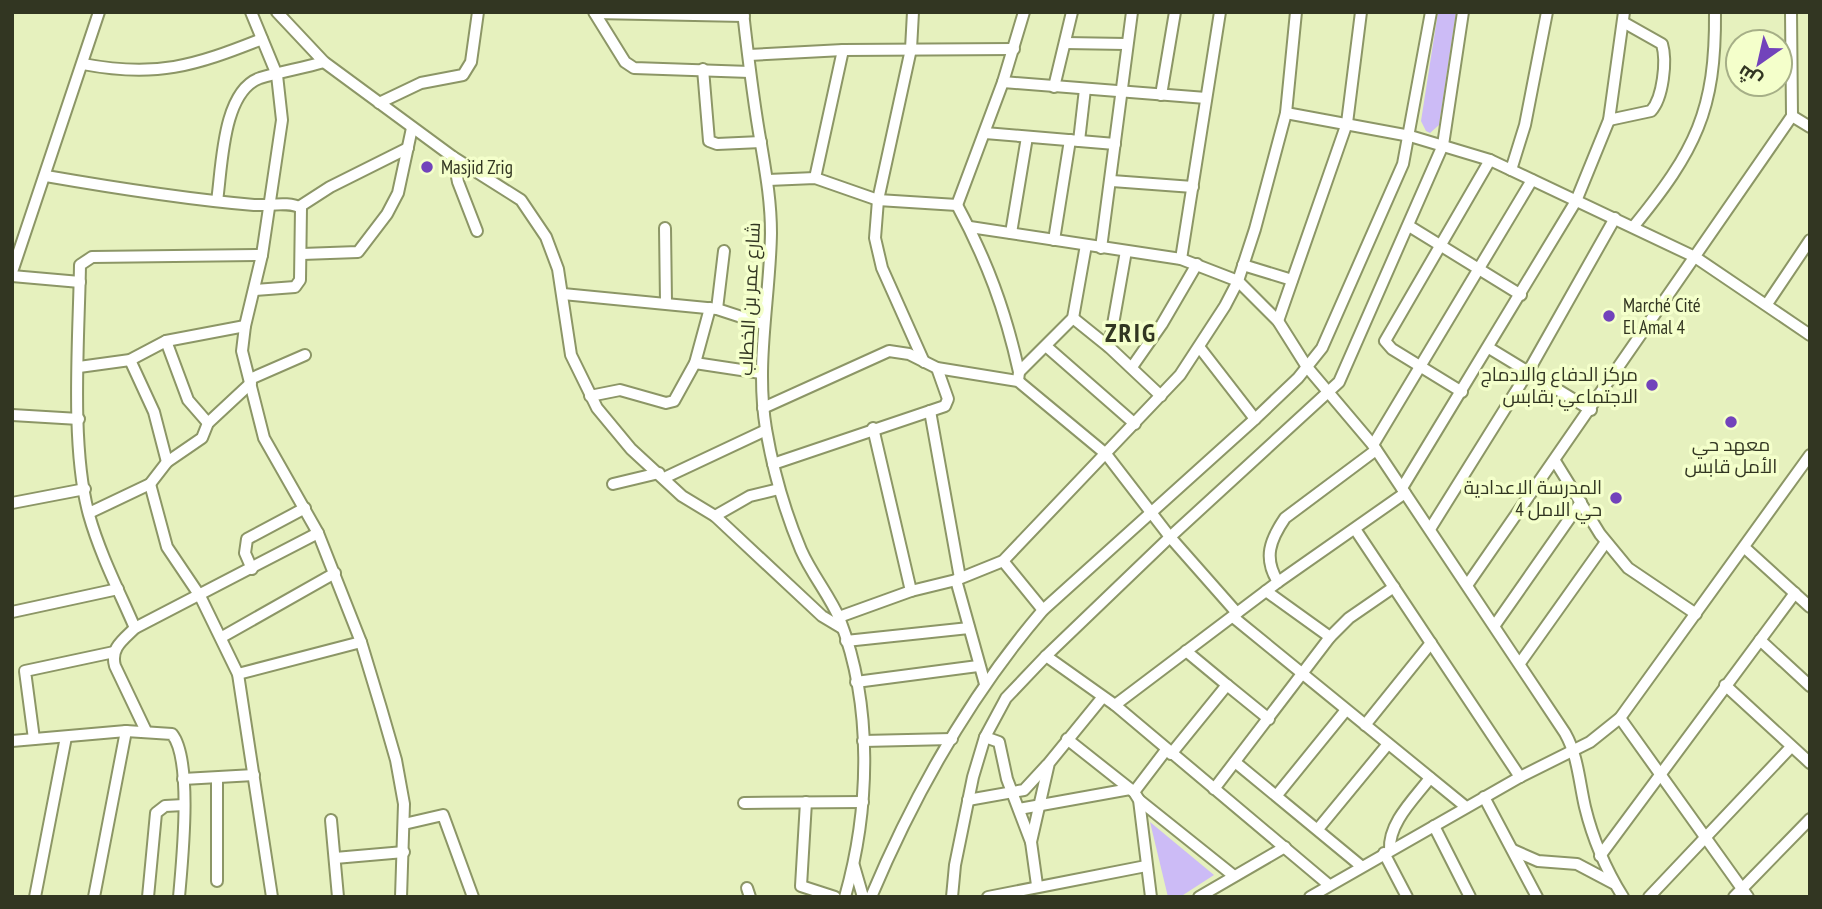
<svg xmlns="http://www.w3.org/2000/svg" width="1822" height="909" font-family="'PT Sans Narrow',Cairo,sans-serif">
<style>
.green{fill:#ccbbf6}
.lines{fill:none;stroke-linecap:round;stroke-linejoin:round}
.minor-casing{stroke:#8c9666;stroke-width:14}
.minor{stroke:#fff;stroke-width:10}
.poi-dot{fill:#7243bb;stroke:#f4ffcb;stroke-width:2.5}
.labels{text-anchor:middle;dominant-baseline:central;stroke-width:7;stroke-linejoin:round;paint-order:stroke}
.poi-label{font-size:19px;fill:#323622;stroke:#f4ffcb;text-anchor:start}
.street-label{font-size:19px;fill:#323622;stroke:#f4ffcb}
.district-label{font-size:26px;font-weight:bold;letter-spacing:2px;fill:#323622;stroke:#f4ffcb}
</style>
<rect width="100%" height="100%" fill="#e6f1be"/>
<g class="green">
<polygon points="1438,12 1456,12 1439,125 1430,133 1426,131 1421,121"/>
<polygon points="1150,822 1214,875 1180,897 1168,897"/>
</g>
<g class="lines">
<defs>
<g id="minor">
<polyline points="251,12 277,75 282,120 262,255 245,326 242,351 264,438 318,533 361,642 381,708 396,760 404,804 401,897"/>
<polyline points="277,12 324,62 453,157 521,200 546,237 558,269 571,355 597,408 631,449 682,496 715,516 822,616 842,628"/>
<polyline points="594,12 625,62 634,68 750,72"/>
<path d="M743 12C748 56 753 100 761 144 766 174 771 202 771 233 770 299 755 363 766 429 773 470 785 512 801 550 812 575 830 596 840 620 873 706 870 809 845 897"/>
<polyline points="913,12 911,49 878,200 875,238 882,268 924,362"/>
<polyline points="595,13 744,16"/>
<polyline points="1065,43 1126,44"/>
<polyline points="749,55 843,50 1014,49"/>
<path d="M83 64C156 78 194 66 262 39"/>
<polyline points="703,69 709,141 717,144 761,142"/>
<polyline points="1003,82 1206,98"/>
<polyline points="1054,87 1072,12"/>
<polyline points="1161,95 1175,12"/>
<polyline points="379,103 421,83 463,75 471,62 478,12"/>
<polyline points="1286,113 1410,136 1490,160 1695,257 1810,335"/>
<polyline points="1792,116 1810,127"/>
<path d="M1609 120 1651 111C1663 98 1667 61 1662 44L1623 22"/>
<polyline points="985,133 1115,144"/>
<polyline points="1079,141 1085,89"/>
<polyline points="453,157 458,182 477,231"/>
<polyline points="1511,170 1525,125 1547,12"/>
<path d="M46 176C115 188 184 199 254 205 269 206 289 201 301 208L300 280 295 287 255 290"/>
<polyline points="815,178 843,50"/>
<polyline points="768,180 815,178 878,200 957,205"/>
<polyline points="1112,181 1193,187"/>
<path d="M217 201C222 168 222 91 260 78 280 72 303 68 324 62"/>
<polyline points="957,205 1003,82 1024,12"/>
<path d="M957 205C987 261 1005 309 1019 372L1018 381"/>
<polyline points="299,207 330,187 408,148"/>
<polyline points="1409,226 1521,295"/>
<path d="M1634 226C1695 151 1716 111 1715 12"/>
<path d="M970 227 1181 259 1238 281 1278 321 1307 367 1373 445 1565 733C1578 756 1579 781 1585 807 1593 840 1605 868 1623 897"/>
<polyline points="665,228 666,302"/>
<polyline points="1011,233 1027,137"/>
<polyline points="1054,240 1070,140"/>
<polyline points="1101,248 1132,12"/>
<polyline points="302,254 358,252 387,214 398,193 412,128"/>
<polyline points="1181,259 1220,12"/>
<polyline points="1243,265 1292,280"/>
<polyline points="12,272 99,12"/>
<polyline points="12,276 80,282"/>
<polyline points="563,294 717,309 763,324"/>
<polyline points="1767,304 1810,240"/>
<polyline points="717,309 724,251"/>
<polyline points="1073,318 1109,347 1161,396"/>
<polyline points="1278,321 1347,123 1361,12"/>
<polyline points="166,341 188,400 208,423"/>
<polyline points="1047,347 1135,424"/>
<polyline points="1109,347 1126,251"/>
<polyline points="1200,348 1255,419"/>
<polyline points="1489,348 1591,410"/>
<polyline points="130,360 154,412 167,462"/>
<polyline points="695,363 761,373"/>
<polyline points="79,367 130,360 166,341 245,326"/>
<polyline points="1132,367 1162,324 1197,264"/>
<polyline points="1019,372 1073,318 1086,245"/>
<polyline points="250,379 305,355"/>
<polyline points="1462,392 1392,349 1385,341 1490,160"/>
<polyline points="590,396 620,390 666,403 674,401 695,363 710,308"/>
<polyline points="763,408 889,351 909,354 937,368 1018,381 1106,454 1170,537 1237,613"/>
<polyline points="930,411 960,578"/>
<polyline points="12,415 79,419"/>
<polyline points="873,428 911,591"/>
<polyline points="1373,445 1532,180"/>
<polyline points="1555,461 1600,534 1628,568 1696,614"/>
<polyline points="773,464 945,406 948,399 937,368"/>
<polyline points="664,478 766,430"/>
<polyline points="150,484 167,547 200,596 238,674 272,897"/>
<polyline points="613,484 659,473"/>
<polyline points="1402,488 1576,201 1609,120 1624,12"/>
<polyline points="12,503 85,489"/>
<polyline points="89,513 150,484 167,462 202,438 208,423 251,383"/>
<polyline points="715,516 750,496 779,489"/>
<polyline points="1355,529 1520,777"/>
<polyline points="1430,529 1528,372 1615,218"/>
<polyline points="1745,548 1810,607"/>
<polyline points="1003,561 1043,610"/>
<polyline points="252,569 245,553 247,539 305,508"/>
<polyline points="956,580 985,684"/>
<path d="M1278 582C1263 558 1270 540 1285 518L1376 450"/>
<polyline points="1468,584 1792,116 1791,12"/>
<polyline points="1266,591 1330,637"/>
<polyline points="12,612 118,589"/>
<polyline points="839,617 911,591 956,580 1003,561 1180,375 1225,306 1238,281 1255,229 1286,113 1296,12"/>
<polyline points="1233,617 1466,807"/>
<polyline points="1495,625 1581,502"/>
<path d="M135 628C119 591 100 554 89 515 70 446 79 337 80 265L92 257 262 255"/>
<polyline points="222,637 335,573"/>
<polyline points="1760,640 1810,686"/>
<polyline points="846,641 969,628"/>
<polyline points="1186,651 1227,685"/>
<polyline points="1046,656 1115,705 1329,885"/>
<polyline points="1520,663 1606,542"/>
<polyline points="238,674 361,642"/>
<polyline points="856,682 978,666"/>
<polyline points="1725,685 1810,763"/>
<polyline points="1115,705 1278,582 1405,493"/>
<polyline points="1620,718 1748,897"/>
<polyline points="1365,725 1431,643"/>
<path d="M146 731 115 666C110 648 123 640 135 628L318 533"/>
<polyline points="985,737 999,742 1007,779 1031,842"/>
<polyline points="34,739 25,671 114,652"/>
<polyline points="1067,739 1134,792 1139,800 1151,897"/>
<path d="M12 741 126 731 172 734C193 760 182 862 179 897"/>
<polyline points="863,741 952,739"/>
<polyline points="1171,754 1227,685 1269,719"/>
<polyline points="1235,762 1361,866"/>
<polyline points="217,778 217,881"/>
<polyline points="183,779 254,775"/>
<polyline points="1214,789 1330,637 1349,618 1394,587"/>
<polyline points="1134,792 1166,750"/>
<polyline points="1277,795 1346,710"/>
<polyline points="1484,797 1537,897"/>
<polyline points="968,800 1024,790 1047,765"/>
<polyline points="1139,800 1234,876"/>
<polyline points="806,802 801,886 835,897"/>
<polyline points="744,803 863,802"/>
<polyline points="1019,809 1130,789"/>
<polyline points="331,820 338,897"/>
<polyline points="404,824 443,815 473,897"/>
<polyline points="1434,826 1470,897"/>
<polyline points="1318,829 1388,744"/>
<path d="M1390 850C1388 823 1415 798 1430 778"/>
<polyline points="1513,850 1538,861 1577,864 1613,883"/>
<polyline points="1384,853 1407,897"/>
<polyline points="1600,856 1795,593"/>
<polyline points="335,858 404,852"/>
<polyline points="854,866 863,897"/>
<polyline points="1037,885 1031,842 1049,763 1102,698"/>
<polyline points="747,888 750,897"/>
<polyline points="35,897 66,737"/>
<polyline points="94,897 126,731"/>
<polyline points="148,897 156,813 165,806 184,805"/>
<path d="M871 897C914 795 971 694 1043 610L1255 419 1298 378 1322 348 1403 164 1431 12"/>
<polyline points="952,897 955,865 973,777 985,737 1006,698 1046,656 1170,537 1339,382 1443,145 1463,12"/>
<polyline points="988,897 1146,866"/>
<polyline points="1199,897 1285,847"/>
<polyline points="1310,897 1520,777 1590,742 1620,718 1810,455"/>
<polyline points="1649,897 1791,747"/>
<polyline points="1734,897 1810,819"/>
</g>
</defs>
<use href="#minor" class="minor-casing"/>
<use href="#minor" class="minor"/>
</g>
<g class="poi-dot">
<circle cx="427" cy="167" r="7"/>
<circle cx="1609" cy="316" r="7"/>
<circle cx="1652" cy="385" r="7"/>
<circle cx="1731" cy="422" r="7"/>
<circle cx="1616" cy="498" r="7"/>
</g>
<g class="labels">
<g class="poi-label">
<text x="441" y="167">Masjid Zrig</text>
<text x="1623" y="305">Marché Cité<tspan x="1623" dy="22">El Amal 4</tspan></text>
<text x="1638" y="374" text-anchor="end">مركز الدفاع والادماج<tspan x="1638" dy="22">الاجتماعي بقابس</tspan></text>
<text x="1731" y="444" text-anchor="middle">معهد حي<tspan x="1731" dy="22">الأمل قابس</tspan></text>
<text x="1602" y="487" text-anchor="end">المدرسة الاعدادية<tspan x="1602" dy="22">حي الامل 4</tspan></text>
</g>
<g class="street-label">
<text transform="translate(749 299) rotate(-87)">شارع عمر بن الخطاب</text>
</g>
<g class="district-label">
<text x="1131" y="332">ZRIG</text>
</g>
</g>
<rect width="1822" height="909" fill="none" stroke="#323622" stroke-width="28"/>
<g transform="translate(1759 63) rotate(214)"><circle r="33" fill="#f4ffcb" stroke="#a6af87" stroke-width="2"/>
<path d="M0-5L12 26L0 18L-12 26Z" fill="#7243bb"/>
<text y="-10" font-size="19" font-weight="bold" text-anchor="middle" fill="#323622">ش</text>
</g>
</svg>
